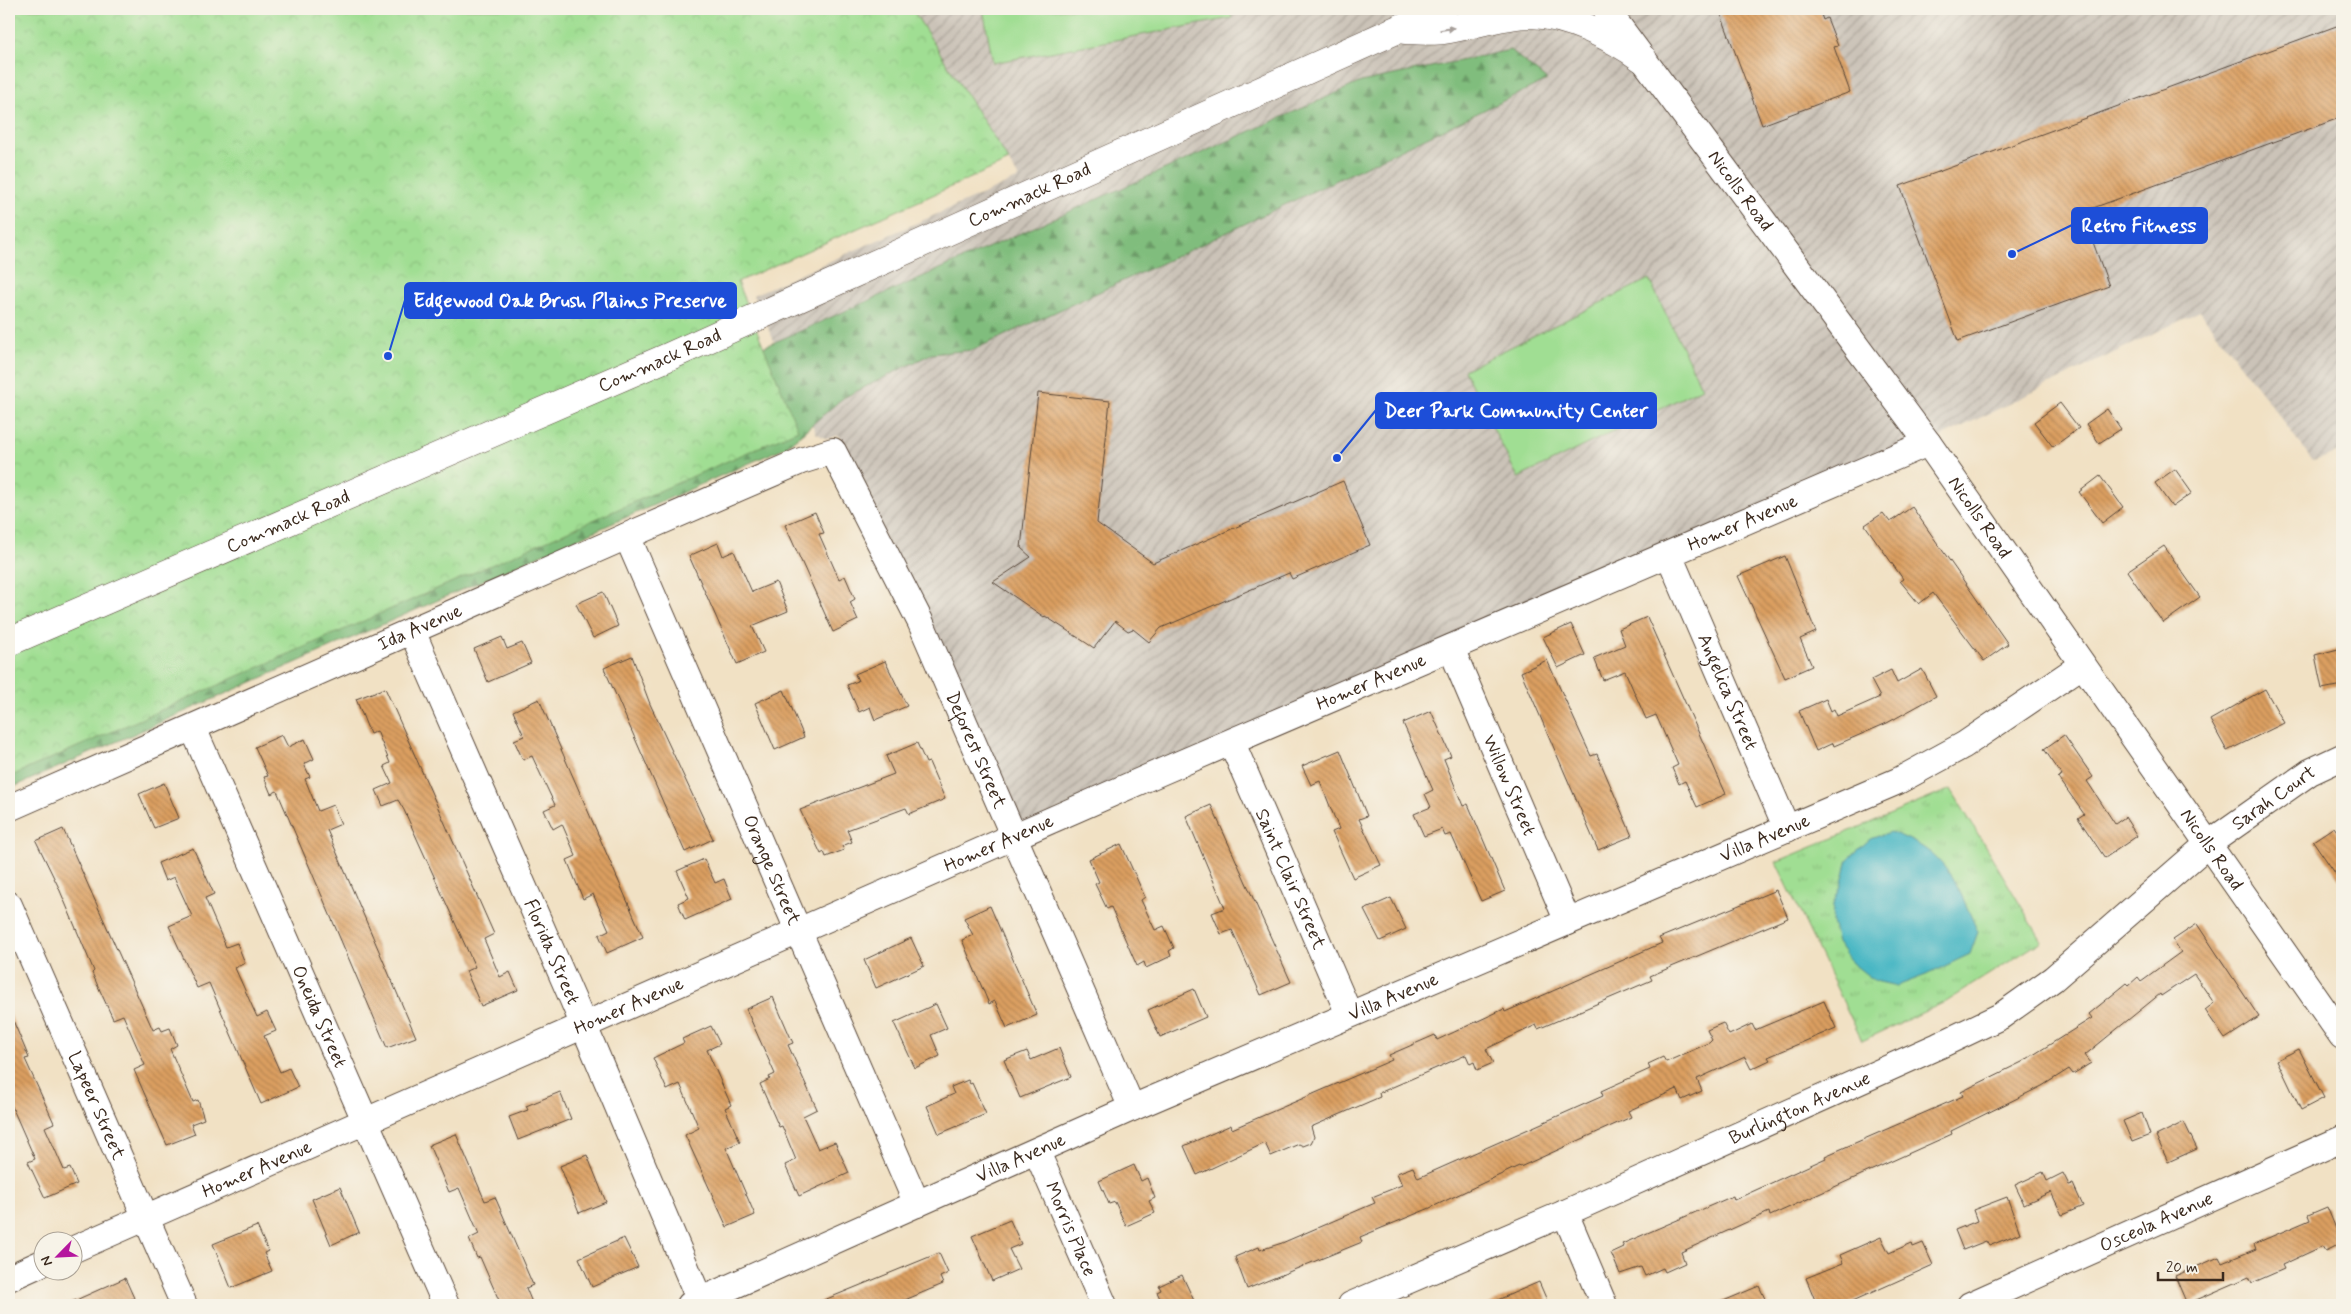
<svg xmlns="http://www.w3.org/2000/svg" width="2351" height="1314" font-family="Mynerve,sans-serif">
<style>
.industrial{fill:url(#industrial-furrows)}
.grass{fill:url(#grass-tufts);stroke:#6e8458}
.forest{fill:url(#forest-firs);stroke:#5e744e}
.park{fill:url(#park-crowns);stroke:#6e8458}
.garden{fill:#a0de93;stroke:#6e8458}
.water{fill:#49b7c4;stroke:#427071}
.building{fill:url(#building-back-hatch)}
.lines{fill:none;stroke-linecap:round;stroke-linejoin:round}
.minor-casing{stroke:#564537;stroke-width:28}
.major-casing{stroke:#564537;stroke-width:29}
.minor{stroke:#fff;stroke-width:26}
.major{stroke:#fff;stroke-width:28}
.oneway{fill:#a79f9a}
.labels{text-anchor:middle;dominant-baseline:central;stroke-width:4;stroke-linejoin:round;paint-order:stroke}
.street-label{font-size:19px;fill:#3b2a1e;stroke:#f7f3e8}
.leader{fill:none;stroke:#1d4ed8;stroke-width:2}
.callout-dot{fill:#1d4ed8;stroke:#f7f3e8;stroke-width:2}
.callout{fill:#1d4ed8;stroke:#1d4ed8;stroke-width:2}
.callout-label{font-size:20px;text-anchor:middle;font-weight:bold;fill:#fff}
</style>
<defs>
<pattern id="industrial-furrows" width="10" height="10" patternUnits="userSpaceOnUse" patternTransform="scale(1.25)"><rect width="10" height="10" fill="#cbc3b8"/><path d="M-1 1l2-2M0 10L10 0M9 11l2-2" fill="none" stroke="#a69f95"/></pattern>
<pattern id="grass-tufts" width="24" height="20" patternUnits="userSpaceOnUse" patternTransform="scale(1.25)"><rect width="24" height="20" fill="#a0de93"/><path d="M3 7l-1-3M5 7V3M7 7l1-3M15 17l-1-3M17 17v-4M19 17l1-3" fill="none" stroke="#8bbf7e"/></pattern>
<pattern id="forest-firs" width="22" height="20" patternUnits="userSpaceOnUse" patternTransform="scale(1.25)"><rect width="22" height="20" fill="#80bd7d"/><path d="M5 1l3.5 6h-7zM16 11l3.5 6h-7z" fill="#6a9a66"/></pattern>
<pattern id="park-crowns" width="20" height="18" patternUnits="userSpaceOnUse" patternTransform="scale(1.25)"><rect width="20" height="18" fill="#a0de93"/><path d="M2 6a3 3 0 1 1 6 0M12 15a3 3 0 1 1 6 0" fill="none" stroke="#8bbf7e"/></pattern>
<pattern id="building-back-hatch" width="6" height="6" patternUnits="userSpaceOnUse" patternTransform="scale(1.25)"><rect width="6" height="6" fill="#db9f60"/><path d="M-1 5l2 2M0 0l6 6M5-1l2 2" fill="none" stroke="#b3824f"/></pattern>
</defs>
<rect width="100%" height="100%" fill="#f7f3e8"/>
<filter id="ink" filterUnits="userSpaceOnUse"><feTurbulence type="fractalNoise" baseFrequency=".02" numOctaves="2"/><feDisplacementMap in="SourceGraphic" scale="10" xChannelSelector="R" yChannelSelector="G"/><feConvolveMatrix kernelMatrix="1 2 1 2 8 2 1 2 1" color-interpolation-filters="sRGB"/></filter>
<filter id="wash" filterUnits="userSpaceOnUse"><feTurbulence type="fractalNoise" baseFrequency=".0096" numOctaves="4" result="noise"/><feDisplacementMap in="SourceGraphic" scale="20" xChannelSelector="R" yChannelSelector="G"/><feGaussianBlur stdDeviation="1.12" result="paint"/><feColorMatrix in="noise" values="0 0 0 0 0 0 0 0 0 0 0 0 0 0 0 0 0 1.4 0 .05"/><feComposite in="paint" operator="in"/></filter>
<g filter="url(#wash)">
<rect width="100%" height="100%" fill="#f1e1c4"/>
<polygon class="industrial" points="912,9 2342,9 2342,451 2313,461 2200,311 1928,443 1015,838 839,435 827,439 816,433 753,295 1019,178"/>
<polygon class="grass" points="1951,789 2042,941 1945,1002 1862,1041 1776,862"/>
<polygon class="forest" points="1510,50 1547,80 1190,250 973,350 931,354 843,398 786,447 9,789 9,672 798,332 1361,82"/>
<polygon class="park" points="9,9 912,9 1009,161 737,282 798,430 9,777"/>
<g class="garden">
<polygon points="983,9 1230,9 1232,18 993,63"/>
<polygon points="1649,279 1702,388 1518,478 1464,370"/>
</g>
<path class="water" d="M1890 832C1947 851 1955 881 1978 932L1970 954 1926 975 1897 986 1875 981 1852 963 1837 942 1832 922 1833 904 1841 886 1848 859 1870 839Z"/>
<g id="blocks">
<g class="building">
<polygon points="1719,9 1819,9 1823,20 1827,18 1838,46 1834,47 1850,92 1762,125"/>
<polygon points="2342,24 2342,117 2082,212 2109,286 1958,341 1900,186"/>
<polygon points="1038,393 1110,401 1097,523 1153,563 1343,481 1370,545 1292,579 1289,573 1161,628 1149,642 1133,629 1128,631 1115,621 1094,648 1045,616 1044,617 993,582 1031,557 1021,548"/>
<polygon points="2060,403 2079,428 2053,447 2034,422"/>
<polygon points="2107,409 2121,429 2099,443 2086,424"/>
<polygon points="2175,469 2192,493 2172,507 2155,483"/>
<polygon points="2100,476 2123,507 2102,523 2079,492"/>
<polygon points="1912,507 2008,644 1984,661 1933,593 1919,604 1900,581 1903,579 1865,525 1883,513 1890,522"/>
<polygon points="815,512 824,533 819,534 839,579 845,576 855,599 850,602 858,620 833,632 785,525"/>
<polygon points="718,543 723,556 734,551 752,592 776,582 788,611 752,626 764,652 737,664 689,556"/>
<polygon points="2164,546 2200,597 2163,623 2127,571"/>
<polygon points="1785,556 1816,632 1800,639 1812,666 1785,678 1738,576"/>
<polygon points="603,592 618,626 593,638 576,604"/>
<polygon points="1647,617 1726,794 1697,807 1685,781 1679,784 1672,768 1678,765 1656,715 1646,719 1625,671 1603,680 1594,658 1625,645 1619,629"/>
<polygon points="1571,624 1585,655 1558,668 1543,637"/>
<polygon points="502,637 507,649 522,643 531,663 488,682 474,649"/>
<polygon points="2342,648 2342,685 2322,689 2315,655"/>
<polygon points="632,656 650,704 713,839 685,852 604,668"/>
<polygon points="1547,660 1591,756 1597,754 1632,836 1598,850 1521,672"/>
<polygon points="885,661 907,706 875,720 870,707 859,712 847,685 858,681 855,674"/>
<polygon points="1922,669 1936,696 1887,723 1834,746 1833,743 1816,751 1799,711 1826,699 1831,711 1834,709 1837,716 1880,697 1871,680 1891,670 1897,683"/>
<polygon points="385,688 494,934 484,939 500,977 510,972 518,990 481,1006 466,971 475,967 404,810 398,800 383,806 376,790 392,783 384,766 390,763 377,731 370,734 356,699"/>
<polygon points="2265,689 2284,723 2227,751 2210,720"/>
<polygon points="784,690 804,737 775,750 755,703"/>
<polygon points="539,699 643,937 607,953 599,935 609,930 593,894 583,899 567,860 576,856 562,824 553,829 544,810 555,805 532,756 523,760 514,740 524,736 513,711"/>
<polygon points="1431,711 1451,756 1444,759 1463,806 1468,804 1505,891 1481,901 1451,834 1445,836 1442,829 1424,836 1414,814 1431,807 1425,794 1433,790 1403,723"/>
<polygon points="282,735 288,747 305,739 314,759 304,764 310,777 305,779 318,811 333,805 341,824 327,830 416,1037 387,1048 277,791 271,794 264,777 268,776 255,747"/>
<polygon points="2064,735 2093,777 2087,781 2115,824 2125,817 2137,836 2105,858 2078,818 2084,814 2058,777 2062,775 2044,749"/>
<polygon points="917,743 926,763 929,762 945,799 909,814 906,808 847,830 852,842 842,846 844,850 826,857 824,852 821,854 800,810 894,774 886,756"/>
<polygon points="1340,750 1367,816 1359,819 1381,865 1353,878 1332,832 1339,829 1320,781 1311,785 1302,766"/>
<polygon points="164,783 179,818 154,828 139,794"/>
<polygon points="1211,805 1291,982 1261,995 1232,930 1221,934 1212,913 1225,908 1186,816"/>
<polygon points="2334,827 2342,838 2342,883 2313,841"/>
<polygon points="63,829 153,1030 160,1027 162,1031 170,1028 177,1045 170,1049 193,1102 198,1100 204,1119 191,1124 195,1134 167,1145 134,1070 145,1065 123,1015 113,1019 92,973 94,971 58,886 36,841"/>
<polygon points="1121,844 1145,897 1141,900 1155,930 1164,926 1174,948 1169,951 1171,956 1146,968 1144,962 1137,966 1111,907 1107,909 1095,884 1099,882 1089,859"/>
<polygon points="193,848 214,894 205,898 226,947 237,943 245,963 235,968 257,1017 267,1012 276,1031 264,1036 280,1072 289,1068 298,1087 261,1104 209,983 197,988 169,926 192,916 174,877 165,881 158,863"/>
<polygon points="704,859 715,883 724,879 732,899 685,920 678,903 689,898 677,871"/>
<polygon points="1776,890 1788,918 1650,976 1652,980 1538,1029 1536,1025 1486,1049 1493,1063 1477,1070 1474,1062 1470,1064 1466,1055 1379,1093 1380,1097 1311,1127 1314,1137 1311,1143 1303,1146 1299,1144 1271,1156 1265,1143 1197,1175 1184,1146 1231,1125 1232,1129 1392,1060 1389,1055 1435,1035 1437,1040 1504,1009 1505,1012 1662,943 1659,938"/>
<polygon points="1391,898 1406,929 1380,941 1364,910"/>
<polygon points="990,906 1037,1015 1007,1028 995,1001 989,1004 962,940 973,935 964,918"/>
<polygon points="2197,924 2259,1017 2225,1039 2205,1010 2214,1003 2194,974 2161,996 2160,994 2085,1055 2091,1063 2073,1074 2069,1069 2042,1086 1951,1131 1952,1134 1770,1216 1769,1212 1681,1252 1685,1263 1665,1272 1663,1268 1645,1276 1641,1267 1620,1274 1611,1253 1624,1247 1622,1244 1733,1196 1734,1200 1826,1158 1825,1156 1963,1096 1961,1092 2022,1062 2092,1018 2089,1014 2127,983 2129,985 2138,977 2141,981 2181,952 2173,940"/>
<polygon points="911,938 924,966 876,988 864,960"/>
<polygon points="1194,989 1206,1017 1160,1037 1148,1010"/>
<polygon points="773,997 793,1043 788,1045 817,1109 803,1116 818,1149 835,1142 849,1173 799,1196 785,1165 796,1160 782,1126 779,1127 760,1084 770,1079 769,1077 775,1074 746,1009"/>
<polygon points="1824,1001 1836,1028 1768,1057 1770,1060 1751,1069 1745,1057 1697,1079 1702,1091 1682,1100 1677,1089 1628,1111 1631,1117 1520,1167 1519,1166 1430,1208 1360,1237 1362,1242 1247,1289 1235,1257 1259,1247 1260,1250 1282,1243 1375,1203 1372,1197 1402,1185 1397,1173 1413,1167 1418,1178 1603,1096 1601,1091 1650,1069 1648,1064 1663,1057 1666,1062 1709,1043 1712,1040 1707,1030 1723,1023 1729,1035 1752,1024 1755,1030"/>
<polygon points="936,1004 947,1028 931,1035 940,1056 915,1068 894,1023"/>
<polygon points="9,1011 29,1058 25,1059 54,1123 45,1127 64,1170 70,1168 77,1184 45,1198 28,1162 35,1159 9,1100"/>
<polygon points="711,1026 720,1044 707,1050 731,1105 725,1108 740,1142 726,1148 755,1215 727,1227 685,1135 699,1128 680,1084 667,1090 653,1058 684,1043 682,1039"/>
<polygon points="1059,1048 1071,1077 1020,1098 1004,1060 1027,1051 1031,1060"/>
<polygon points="2299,1049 2324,1098 2301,1110 2277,1060"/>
<polygon points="968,1080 970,1084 972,1083 986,1114 939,1134 927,1106 954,1094 951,1087"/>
<polygon points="560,1092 571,1119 518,1140 509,1117 528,1110 526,1106"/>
<polygon points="2142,1113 2150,1135 2132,1142 2123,1121"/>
<polygon points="2184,1122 2197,1149 2168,1162 2156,1136"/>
<polygon points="456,1134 485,1201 495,1197 533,1285 526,1288 533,1305 501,1305 480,1257 477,1258 469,1239 479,1234 459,1188 449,1192 429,1145"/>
<polygon points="587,1155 606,1202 579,1213 560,1166"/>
<polygon points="1134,1165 1141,1181 1147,1178 1155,1198 1149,1201 1155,1213 1126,1226 1115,1202 1109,1204 1099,1181"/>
<polygon points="2043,1172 2047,1181 2063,1173 2069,1185 2073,1184 2083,1206 2062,1215 2051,1192 2024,1204 2015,1185"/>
<polygon points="340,1187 359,1232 331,1245 312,1199"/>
<polygon points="2007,1197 2020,1233 1989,1246 1986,1241 1963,1250 1955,1230 1977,1221 1973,1210"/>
<polygon points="2327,1207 2342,1243 2326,1251 2323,1246 2282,1265 2284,1269 2252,1283 2249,1277 2187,1304 2175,1276 2219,1257 2222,1263 2256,1249 2254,1244 2310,1220 2308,1215"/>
<polygon points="1010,1220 1021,1244 1009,1249 1019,1269 992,1281 972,1236"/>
<polygon points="257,1226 268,1251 264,1253 272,1271 231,1288 213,1244"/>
<polygon points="1881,1237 1889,1253 1912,1243 1913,1247 1923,1243 1933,1265 1844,1305 1817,1305 1806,1278 1843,1263 1840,1255"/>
<polygon points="624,1238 638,1267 592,1287 579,1258"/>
<polygon points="939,1253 948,1273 940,1277 943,1284 893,1305 812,1305"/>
<polygon points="1182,1275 1196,1305 1163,1305 1157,1292 1161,1290 1159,1286"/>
<polygon points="125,1278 134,1298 119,1305 65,1305"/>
<polygon points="1539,1282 1549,1305 1486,1305"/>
<polygon points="1759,1286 1768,1305 1714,1305"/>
</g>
</g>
</g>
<g filter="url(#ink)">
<use href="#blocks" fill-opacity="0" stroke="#564537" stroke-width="1"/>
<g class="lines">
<defs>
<g id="minor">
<path id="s1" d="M1606 9 1928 443 2342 1036"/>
<path id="s2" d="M627 536 917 1204"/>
<path id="s3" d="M1669 555 1787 829"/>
<path id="s4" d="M412 631 573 1000 700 1301"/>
<path id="s5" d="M1451 648 1568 922"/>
<path id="s6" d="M193 728 446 1305"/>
<path id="s7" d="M1232 743 1349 1014"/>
<path id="s8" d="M9 808 627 536 801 461 833 451 920 621 1132 1108"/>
<path id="s9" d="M9 905 184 1305"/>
<path id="s10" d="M1037 1152 1104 1305"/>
<polyline points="1565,1213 1604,1305"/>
<path id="s11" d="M72 1250 1163 771 1928 443"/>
<polyline points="9,1278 42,1263"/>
<path id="s12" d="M690 1305 1132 1108 1898 781 1964 745 2082 665"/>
<path id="s13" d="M1351 1305 1565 1213 1938 1046 2001 1016 2053 979 2208 844 2310 772 2342 757"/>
<path id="s14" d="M1970 1305 2342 1139"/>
</g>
<g id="major">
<path d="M1405 30C1418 30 1431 32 1444 30 1471 26 1503 14 1530 14 1568 15 1613 37 1643 59"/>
<path id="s15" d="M9 642 668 357 1443 9"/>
</g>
</defs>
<use href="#minor" class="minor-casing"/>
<use href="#major" class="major-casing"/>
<use href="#minor" class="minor"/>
<use href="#major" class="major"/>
</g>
<defs><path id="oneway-solid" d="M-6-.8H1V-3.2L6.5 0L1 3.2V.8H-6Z" transform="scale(1.25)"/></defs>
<use class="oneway" href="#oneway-solid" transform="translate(1447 29) rotate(-9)"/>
</g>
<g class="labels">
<g class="street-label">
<text stroke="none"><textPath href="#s1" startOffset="226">Nicolls Road</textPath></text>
<text stroke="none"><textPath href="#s15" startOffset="1114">Commack Road</textPath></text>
<text stroke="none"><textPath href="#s15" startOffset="709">Commack Road</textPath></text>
<text stroke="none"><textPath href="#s1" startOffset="631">Nicolls Road</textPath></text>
<text stroke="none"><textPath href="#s15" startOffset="304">Commack Road</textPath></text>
<text stroke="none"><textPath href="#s11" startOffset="1822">Homer Avenue</textPath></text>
<text stroke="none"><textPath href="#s8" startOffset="449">Ida Avenue</textPath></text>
<text stroke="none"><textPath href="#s11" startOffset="1418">Homer Avenue</textPath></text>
<text stroke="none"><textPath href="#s3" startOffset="149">Angelica Street</textPath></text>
<text stroke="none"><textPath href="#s8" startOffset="1230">Deforest Street</textPath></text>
<text stroke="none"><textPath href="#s5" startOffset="149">Willow Street</textPath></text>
<text stroke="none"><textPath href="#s13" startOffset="1061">Sarah Court</textPath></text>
<text stroke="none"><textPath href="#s12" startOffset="1172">Villa Avenue</textPath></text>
<text stroke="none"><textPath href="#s11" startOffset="1012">Homer Avenue</textPath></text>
<text stroke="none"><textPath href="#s1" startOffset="1036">Nicolls Road</textPath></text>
<text stroke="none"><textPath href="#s2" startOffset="364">Orange Street</textPath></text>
<text stroke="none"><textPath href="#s7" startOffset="148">Saint Clair Street</textPath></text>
<text stroke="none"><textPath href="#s4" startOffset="350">Florida Street</textPath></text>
<text stroke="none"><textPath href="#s12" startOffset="768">Villa Avenue</textPath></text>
<text stroke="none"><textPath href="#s11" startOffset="608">Homer Avenue</textPath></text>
<text stroke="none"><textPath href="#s6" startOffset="315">Oneida Street</textPath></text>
<text stroke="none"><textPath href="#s9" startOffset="219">Lapeer Street</textPath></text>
<text stroke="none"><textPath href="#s13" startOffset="490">Burlington Avenue</textPath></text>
<text stroke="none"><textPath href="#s12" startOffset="362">Villa Avenue</textPath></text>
<text stroke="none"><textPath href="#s11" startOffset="202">Homer Avenue</textPath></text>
<text stroke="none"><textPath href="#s14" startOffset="204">Osceola Avenue</textPath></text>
<text stroke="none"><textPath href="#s10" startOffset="84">Morris Place</textPath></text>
</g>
</g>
<path class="leader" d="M2012 254L2072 225M388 356L405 300M1337 458L1376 410"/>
<g class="callout-dot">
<circle cx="2012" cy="254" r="5"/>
<circle cx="388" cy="356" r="5"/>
<circle cx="1337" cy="458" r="5"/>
</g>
<g class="callout">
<rect x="2072" y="208" width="135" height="35" rx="5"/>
<rect x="405" y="283" width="331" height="35" rx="5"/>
<rect x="1376" y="393" width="280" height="35" rx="5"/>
</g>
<g class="callout-label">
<text x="2139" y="232">Retro Fitness</text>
<text x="570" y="307">Edgewood Oak Brush Plains Preserve</text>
<text x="1516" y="417">Deer Park Community Center</text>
</g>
<rect width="2351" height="1314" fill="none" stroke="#f7f3e8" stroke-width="30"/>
<g transform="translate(58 1256) rotate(246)"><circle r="24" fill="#f7f3e8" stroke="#aca397"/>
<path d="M0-4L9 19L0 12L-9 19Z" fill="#b5179e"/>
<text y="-8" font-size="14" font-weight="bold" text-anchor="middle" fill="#3b2a1e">N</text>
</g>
<path d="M2158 1272v8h65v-8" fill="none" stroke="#3b2a1e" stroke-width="2.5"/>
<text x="2166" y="1272" font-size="15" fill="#3b2a1e" stroke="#f7f3e8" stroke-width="4" paint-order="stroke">20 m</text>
</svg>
